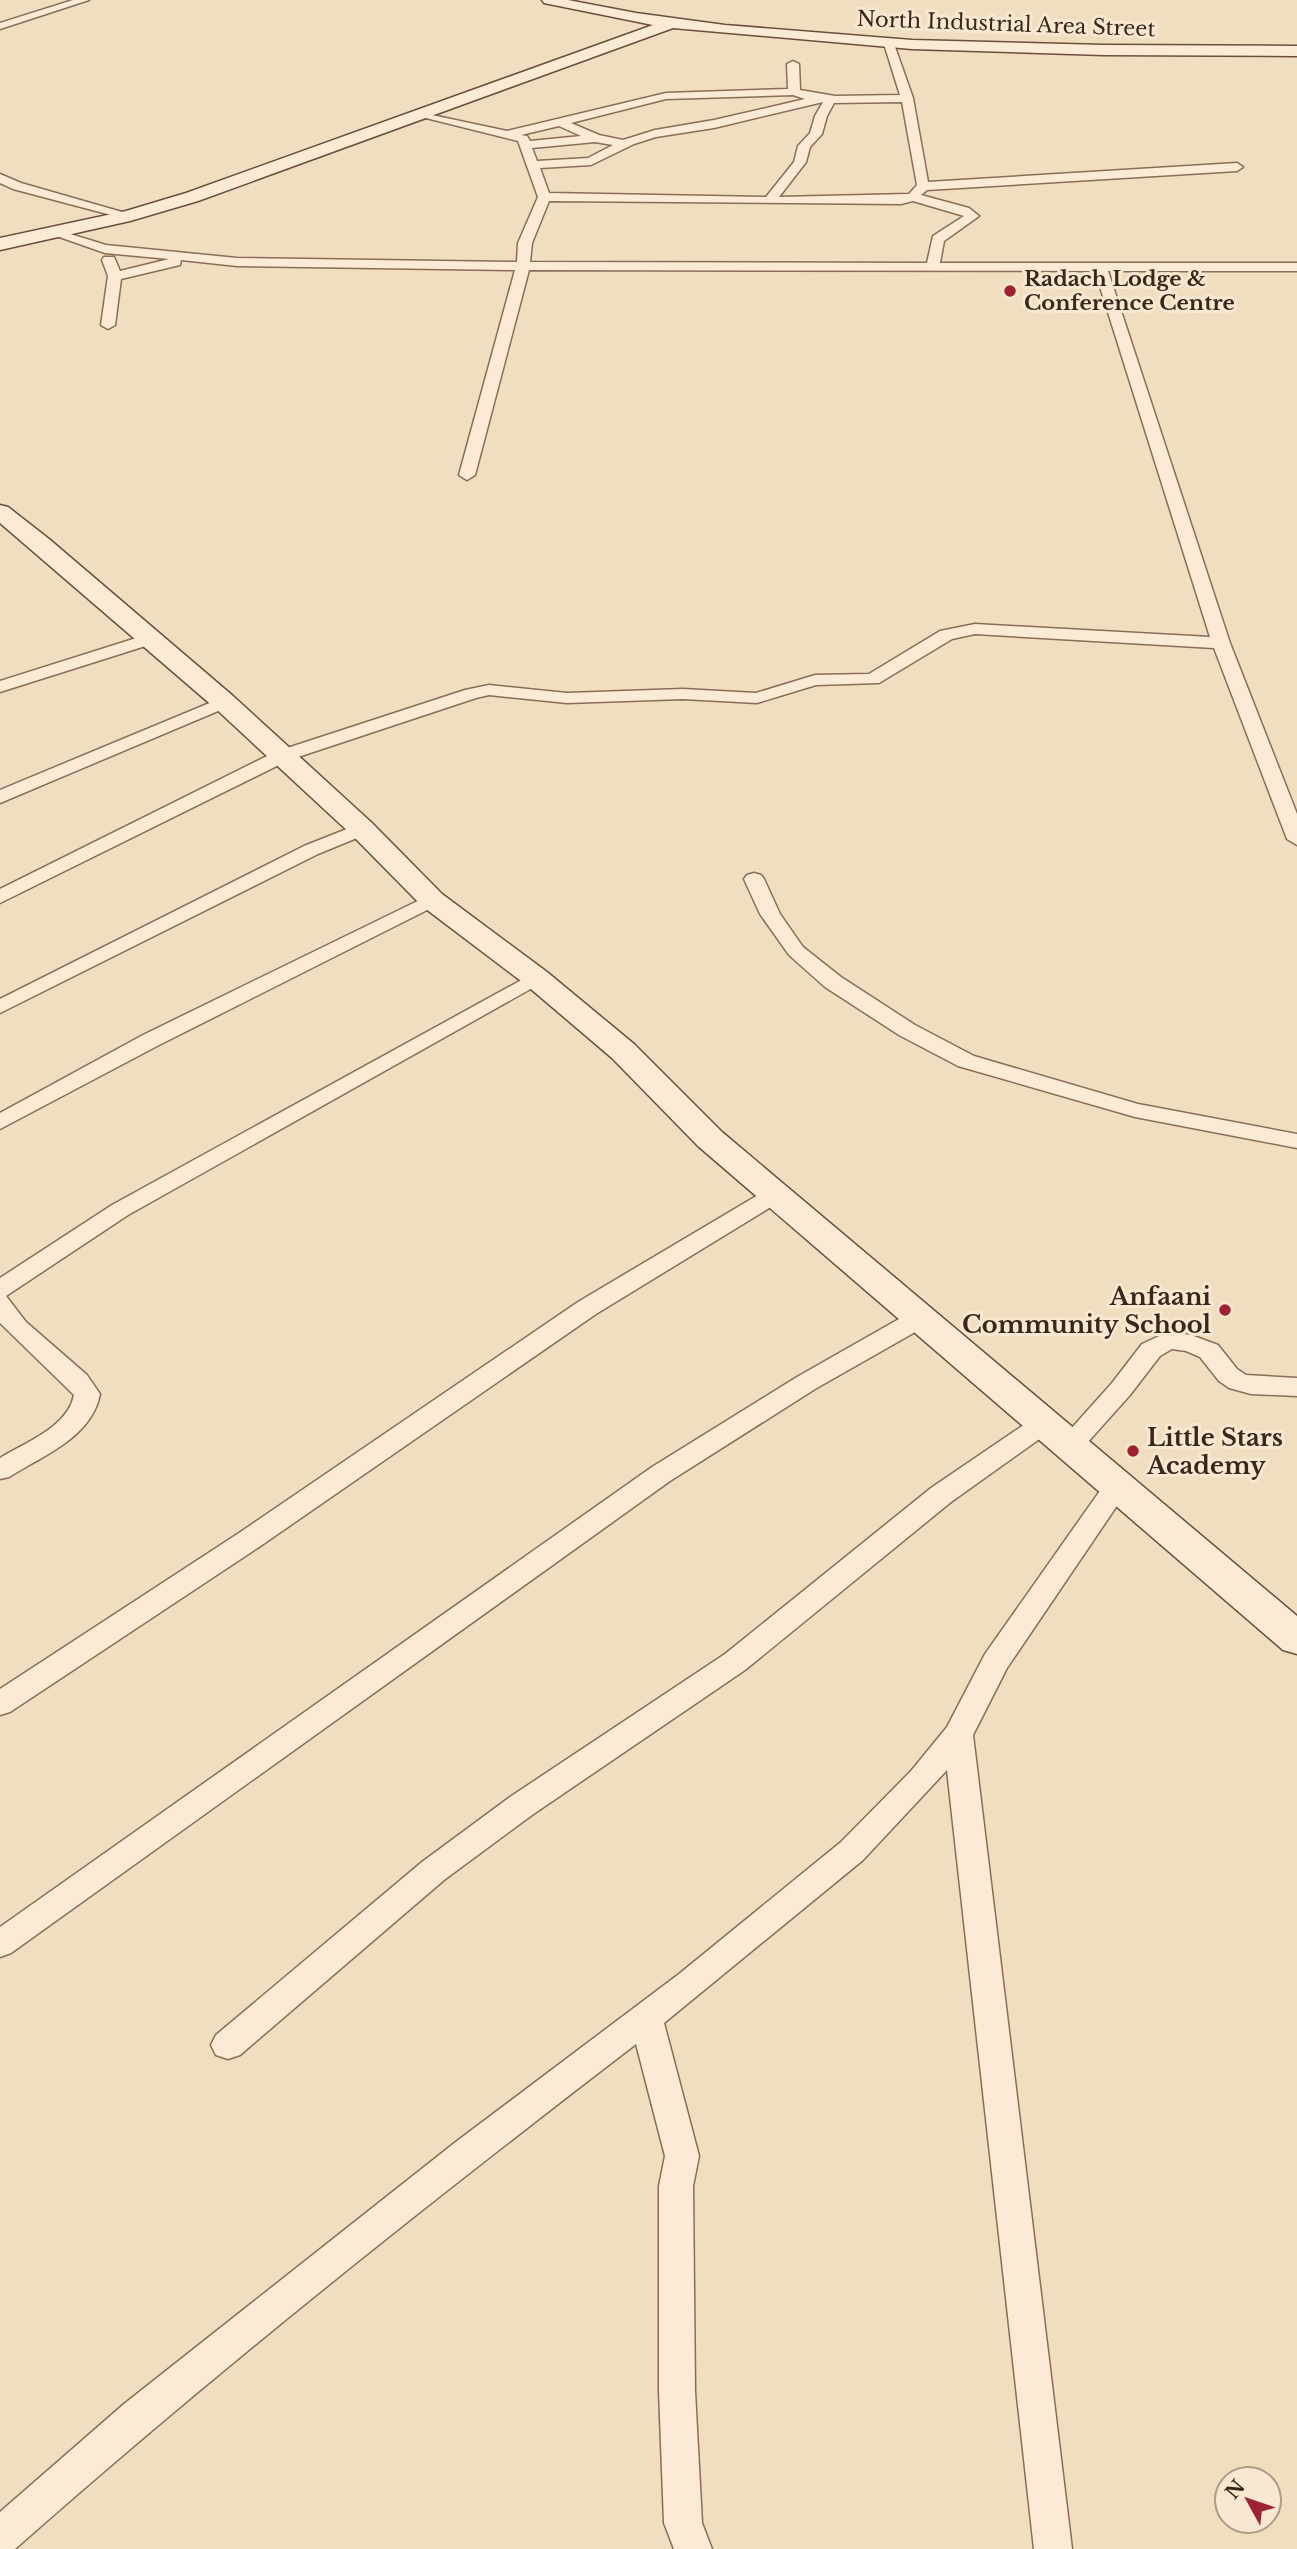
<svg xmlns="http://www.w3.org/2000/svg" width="1297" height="2549" font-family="'Libre Baskerville',serif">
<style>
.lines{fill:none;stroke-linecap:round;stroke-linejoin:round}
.street-casing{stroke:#8b6d56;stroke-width:3}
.secondary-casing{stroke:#6d4e3a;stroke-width:3}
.street{fill:#fbebd4;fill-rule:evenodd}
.secondary{fill:#fbebd4;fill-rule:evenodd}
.poi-dot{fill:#9f2230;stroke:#f8e8d0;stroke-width:2.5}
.labels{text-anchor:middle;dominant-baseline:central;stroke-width:6;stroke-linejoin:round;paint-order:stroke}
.far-street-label{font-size:21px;fill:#3a271c;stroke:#f8e8d0}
.far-poi-label{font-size:21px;font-weight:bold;fill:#3a271c;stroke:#f8e8d0;text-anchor:start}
.poi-label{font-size:24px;font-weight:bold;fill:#3a271c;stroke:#f8e8d0;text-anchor:end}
</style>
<rect width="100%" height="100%" fill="#f1ddc0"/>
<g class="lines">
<defs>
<g id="street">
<polygon points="73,0 89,0 0,29 0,23"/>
<path d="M889 41 894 44 913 98 928 182 1237 163 1243 167 1237 171 927 190 921 195 969 208 979 216 944 241 940 263H1297V271H1108L1230 643 1297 814V845L1287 839 1214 648 975 634 952 639 879 683 816 685 757 703 683 699 567 703 489 695 476 698 289 760 0 903V889L275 752 465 690 489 685 567 693 683 689 756 693 815 675 869 674 940 631 975 624 1210 637 1095 271 529 270 475 475 467 480 459 475 515 270 237 266 181 260 180 265 121 279 115 325 108 329 101 325 108 276 102 260 104 257H114L120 271 169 259 105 253 48 233 54 229 106 245 237 258 517 262 518 243 538 197 518 141 418 116V112L507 131 666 93 788 89 787 64 793 61 799 64 800 90 835 96 900 95 884 44ZM793 95 805 99 714 120 655 130 623 140 599 135 571 123 666 99ZM823 102 815 116 810 133 798 146 794 162 766 197 549 193 540 168 591 165 634 144 656 137 714 128ZM902 102 917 185 909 194 779 197 806 162 810 147 822 134 827 116 834 103ZM559 126 581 136 530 141 527 136 521 135ZM595 142 613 145 588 158 537 161 532 148ZM549 201 901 204 913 201 964 216 933 236 927 263 530 262 532 243Z"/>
<polygon points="0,174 21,183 136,216 130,220 13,189 0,183"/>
<polygon points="149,634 155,635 158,639 155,643 0,692 0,681"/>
<polygon points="224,697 230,698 233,702 230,706 0,803 0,790"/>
<polygon points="362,823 369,825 372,829 369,833 318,854 0,1013 0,999 304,846"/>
<polygon points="754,873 761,875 764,879 780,914 803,947 841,977 915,1025 974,1056 1138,1104 1297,1134 1297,1148 1135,1117 958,1066 899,1035 825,987 789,955 760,914 744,879 747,875"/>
<polygon points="432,894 439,896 442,900 439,904 159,1045 0,1129 0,1113 143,1035"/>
<path d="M536 972 543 974 547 978 543 982 128 1215 6 1296 26 1322 87 1375 100 1394C92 1437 44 1455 9 1477L0 1479V1458C26 1442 68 1427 74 1395L0 1323V1278L112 1205Z"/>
<polygon points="776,1187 784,1189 788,1194 784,1199 596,1314 259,1547 10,1712 0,1715 0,1689 239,1533 578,1302 768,1189"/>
<polygon points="922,1309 931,1311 934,1317 931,1323 815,1389 670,1481 11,1953 0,1957 0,1927 652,1467 797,1377 913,1311"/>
<polygon points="1168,1332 1191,1335 1218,1345 1237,1369 1246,1375 1297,1378 1297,1396 1251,1394 1229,1388 1219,1381 1200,1357 1186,1351 1172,1349 1160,1356 1130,1395 1079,1452 1070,1455 1061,1452 1057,1446 1061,1440 1112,1383 1142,1344"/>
<polygon points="1043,1415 1052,1418 1056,1424 1052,1430 951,1502 745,1670 532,1815 444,1880 240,2055 228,2059 216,2055 211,2045 216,2035 422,1862 510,1797 725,1654 931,1488 1034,1418"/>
<path d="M1118 1476 1127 1478 1131 1485 1007 1668 973 1735 1072 2549H1034L947 1770 863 1860 664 2023 699 2156 693 2186 695 2391 702 2523 712 2549H674L664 2523 659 2391V2186L665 2156 636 2044C425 2206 215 2372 15 2549H0V2512L124 2404 457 2141 679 1974 841 1842 911 1771 947 1727 985 1654 1109 1478Z"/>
</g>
<g id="secondary">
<polygon points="542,0 568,0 636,13 725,25 912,40 1104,45 1297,46 1297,56 1104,55 912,49 673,28 198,201 130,221 0,250 0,238 126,211 186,193 653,25 544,3"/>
<polygon points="0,505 8,507 49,539 233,696 372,823 442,894 547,972 634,1044 722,1132 1297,1616 1297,1654 1283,1650 698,1146 612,1058 525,984 422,906 352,835 215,708 0,523"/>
</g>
</defs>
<use href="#street" class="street-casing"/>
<use href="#secondary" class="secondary-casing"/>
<use href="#street" class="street"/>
<use href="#secondary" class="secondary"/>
</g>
<g class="poi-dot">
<circle cx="1010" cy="291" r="7"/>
<circle cx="1225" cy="1310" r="7"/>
<circle cx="1133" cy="1451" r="7"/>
</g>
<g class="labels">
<g class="far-street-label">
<text transform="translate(1006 24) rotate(2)">North Industrial Area Street</text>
</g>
<g class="far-poi-label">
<text x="1024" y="279">Radach Lodge &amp;<tspan x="1024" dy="24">Conference Centre</tspan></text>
</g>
<g class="poi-label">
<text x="1211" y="1296">Anfaani<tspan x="1211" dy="28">Community School</tspan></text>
<text x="1147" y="1437" text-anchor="start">Little Stars<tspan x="1147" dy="28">Academy</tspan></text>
</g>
</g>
<g transform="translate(1248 2500) rotate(310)"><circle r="33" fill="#f8e8d0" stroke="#ac9b88" stroke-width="2"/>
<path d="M0-5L12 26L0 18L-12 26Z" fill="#9f2230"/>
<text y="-10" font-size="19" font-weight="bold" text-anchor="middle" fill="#3a271c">N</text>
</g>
</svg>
